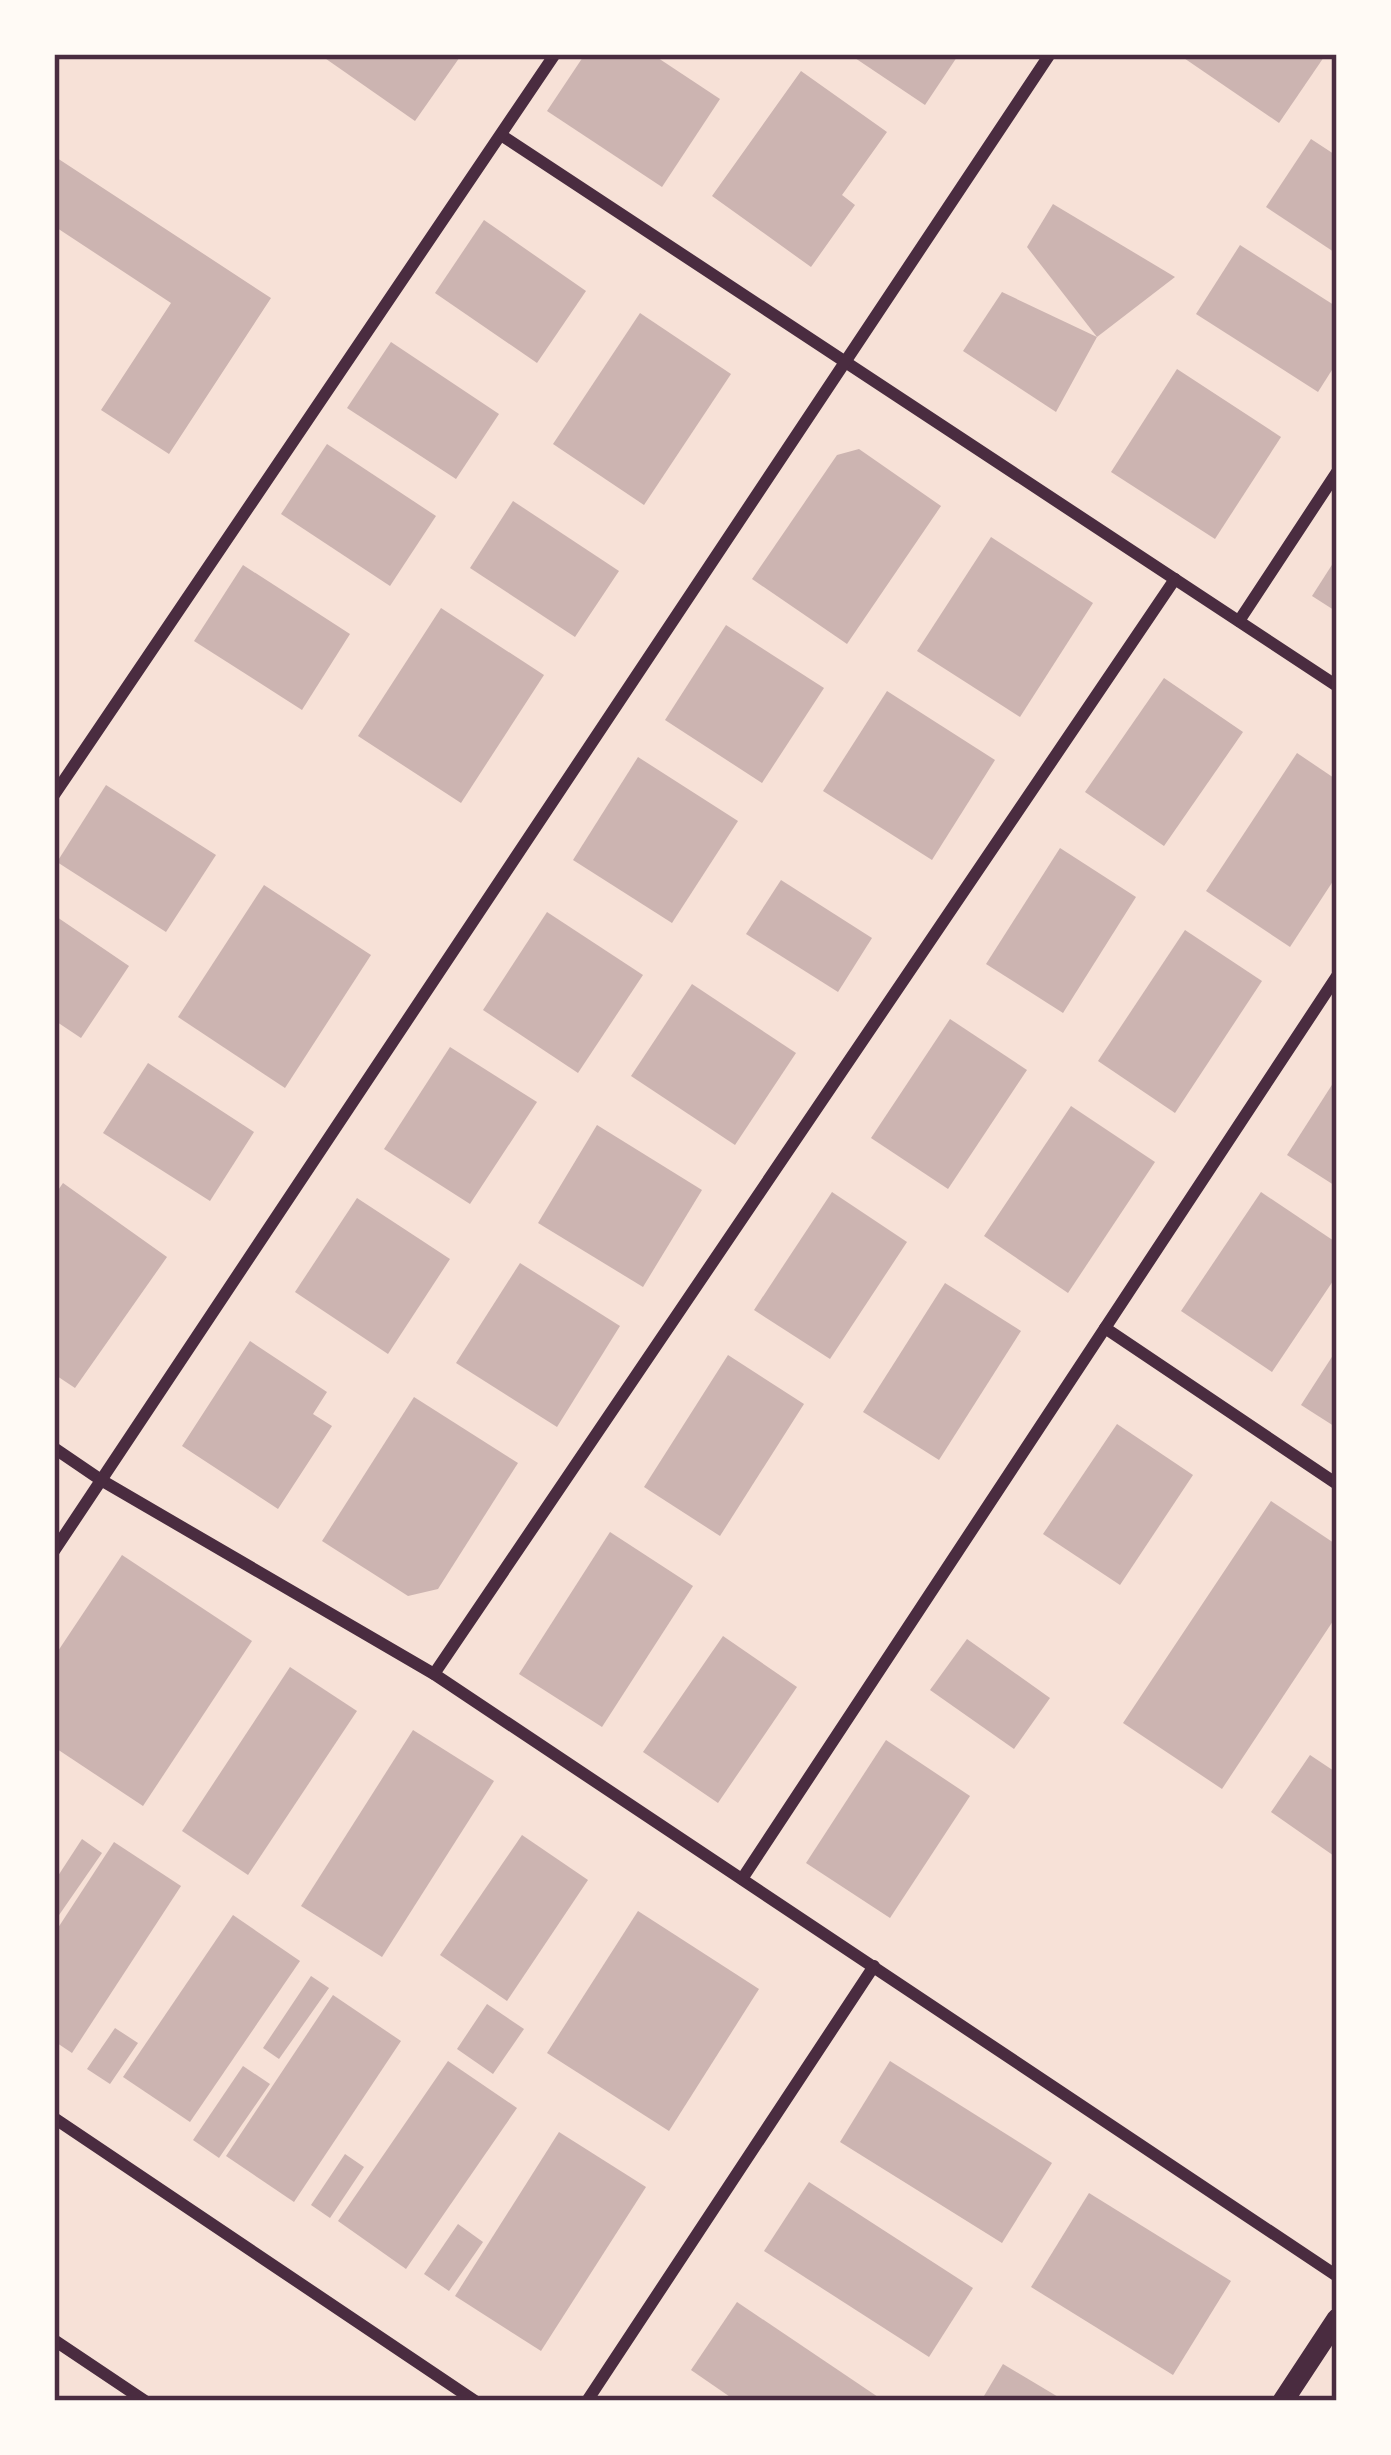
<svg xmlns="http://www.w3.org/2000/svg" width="1391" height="2455" font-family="Roboto,sans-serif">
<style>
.building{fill:#ccb4b1}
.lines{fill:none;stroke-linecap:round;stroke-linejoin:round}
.minor{stroke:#4a2c40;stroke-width:12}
.tertiary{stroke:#4a2c40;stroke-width:21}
.neatline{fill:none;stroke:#4a2c40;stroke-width:4.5}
</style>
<rect width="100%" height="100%" fill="#f7e1d7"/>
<g class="building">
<polygon points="319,54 462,54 415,121"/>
<polygon points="585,54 652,54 720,99 662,187 547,111"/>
<polygon points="849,54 959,54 925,105"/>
<polygon points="1178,54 1321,54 1324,57 1279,123"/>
<polygon points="801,71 887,132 842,195 855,205 811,267 712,196"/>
<polygon points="1311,139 1337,156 1337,254 1266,207"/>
<polygon points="54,156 271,298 169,454 101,410 171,303 54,226"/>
<polygon points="1053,204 1175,277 1097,337 1027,247"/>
<polygon points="484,220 586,291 537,363 435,293"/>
<polygon points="1240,245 1337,307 1337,362 1318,392 1196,314"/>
<polygon points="1002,292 1097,337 1056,412 963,351"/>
<polygon points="640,313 731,374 644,505 553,444"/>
<polygon points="391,342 499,414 456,479 347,408"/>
<polygon points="1177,369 1281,437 1215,539 1111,472"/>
<polygon points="327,444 436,516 390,586 281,514"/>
<polygon points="859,449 941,506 847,644 752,579 837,455"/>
<polygon points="513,501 619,571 575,637 470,568"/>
<polygon points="991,537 1093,603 1020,717 917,651"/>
<polygon points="1337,557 1337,612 1312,596"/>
<polygon points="243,565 350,634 302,710 194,641"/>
<polygon points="441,608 544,675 461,803 358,736"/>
<polygon points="726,625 824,688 762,783 665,720"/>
<polygon points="1164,678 1243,732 1164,846 1085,792"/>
<polygon points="887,691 995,760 932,860 823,791"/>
<polygon points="1297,753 1337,780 1337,875 1290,947 1206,891"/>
<polygon points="638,757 738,821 672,923 573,860"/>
<polygon points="106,785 216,855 166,932 57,862"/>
<polygon points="1060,848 1136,897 1063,1013 986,964"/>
<polygon points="781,880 872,938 838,992 746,934"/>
<polygon points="264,885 371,955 285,1088 178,1017"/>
<polygon points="547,912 643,975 578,1073 483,1010"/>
<polygon points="54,915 129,966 81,1038 54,1020"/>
<polygon points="1185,930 1262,981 1175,1113 1098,1061"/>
<polygon points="692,984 796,1053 735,1145 631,1076"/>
<polygon points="950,1019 1027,1070 948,1189 871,1138"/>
<polygon points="450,1047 537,1102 470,1204 384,1149"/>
<polygon points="148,1063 254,1132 210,1201 103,1133"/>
<polygon points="1337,1077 1337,1187 1287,1155"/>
<polygon points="1071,1106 1155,1162 1068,1293 984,1236"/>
<polygon points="597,1125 702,1190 643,1287 538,1223"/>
<polygon points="63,1183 167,1257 75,1388 54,1374 54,1196"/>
<polygon points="832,1192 907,1242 830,1359 754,1310"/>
<polygon points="1261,1192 1337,1243 1337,1275 1272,1372 1181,1311"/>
<polygon points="357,1198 450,1259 388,1354 295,1292"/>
<polygon points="520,1263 620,1326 557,1427 456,1363"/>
<polygon points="945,1283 1021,1331 939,1460 863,1412"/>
<polygon points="250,1341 327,1392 313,1414 332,1426 278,1509 182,1446"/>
<polygon points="1337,1349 1337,1428 1301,1405"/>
<polygon points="728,1355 804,1404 720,1536 644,1487"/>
<polygon points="414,1397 518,1463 438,1589 408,1596 322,1541"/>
<polygon points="1117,1424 1193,1475 1120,1585 1043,1534"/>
<polygon points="1271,1501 1337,1545 1337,1615 1222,1789 1123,1723"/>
<polygon points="610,1532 693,1586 602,1727 519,1674"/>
<polygon points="122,1555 252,1641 143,1806 54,1747 54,1657"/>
<polygon points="723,1636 797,1687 718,1803 643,1752"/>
<polygon points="967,1639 1050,1698 1014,1749 930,1690"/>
<polygon points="290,1667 357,1711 248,1875 182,1831"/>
<polygon points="413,1730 494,1781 382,1957 301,1906"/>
<polygon points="886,1740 970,1796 890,1918 806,1863"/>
<polygon points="1310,1755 1337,1773 1337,1858 1271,1812"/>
<polygon points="522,1835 588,1880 507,2001 440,1955"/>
<polygon points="82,1839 102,1853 57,1918 54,1882"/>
<polygon points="114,1842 181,1886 72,2053 54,2041 54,1934"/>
<polygon points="638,1911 759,1989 669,2131 547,2053"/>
<polygon points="233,1915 300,1961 190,2122 123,2077"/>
<polygon points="311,1976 329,1988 279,2059 263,2048"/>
<polygon points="333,1995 401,2041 294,2202 226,2156"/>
<polygon points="487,2004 524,2029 493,2074 457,2049"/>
<polygon points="115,2028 138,2043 110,2084 87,2069"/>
<polygon points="448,2061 517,2108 406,2269 338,2221"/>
<polygon points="890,2061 1052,2163 1002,2243 840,2142"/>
<polygon points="243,2066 270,2084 219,2158 193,2140"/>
<polygon points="559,2132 646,2187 541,2351 455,2296"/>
<polygon points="345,2154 364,2167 330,2218 311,2205"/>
<polygon points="809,2182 973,2288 929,2357 764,2251"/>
<polygon points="1089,2193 1231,2281 1173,2375 1031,2287"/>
<polygon points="458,2224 483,2242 449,2291 424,2274"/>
<polygon points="737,2302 884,2401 736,2401 691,2370"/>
<polygon points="1003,2364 1065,2401 981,2401"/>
</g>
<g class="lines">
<g class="minor">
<polyline points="501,135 1337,686"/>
<polyline points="1239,621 1337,472"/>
<polyline points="54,795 555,54"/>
<polyline points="1105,1328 1337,1484"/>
<polyline points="54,1448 101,1480 434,1674 1337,2276"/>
<polyline points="54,1551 1050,54"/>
<polyline points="434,1674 1175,579"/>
<polyline points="742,1879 1337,976"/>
<polyline points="54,2118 475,2401"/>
<polyline points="54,2340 145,2401"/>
<polyline points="587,2401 874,1966"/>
</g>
<polyline class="tertiary" points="1283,2401 1337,2319"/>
</g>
<rect width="1391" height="2455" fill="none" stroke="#fffaf5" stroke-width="114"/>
<rect x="57" y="57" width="1277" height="2341" class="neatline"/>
</svg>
